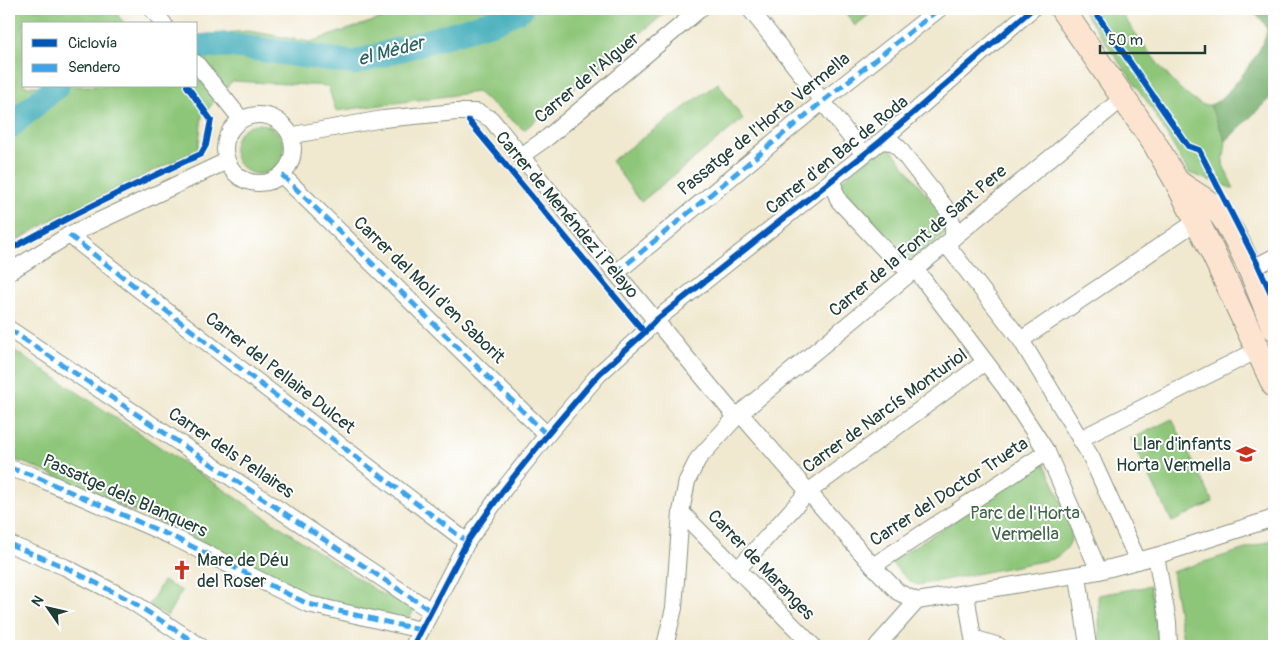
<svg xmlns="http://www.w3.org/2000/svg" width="1283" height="655" font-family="Pangolin,sans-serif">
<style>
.green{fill:#8ec679;stroke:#568256}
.forest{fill:#72ab69;stroke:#48744e}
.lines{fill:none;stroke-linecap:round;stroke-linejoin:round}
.river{stroke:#3aaab7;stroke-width:25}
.street-casing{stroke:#889282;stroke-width:18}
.secondary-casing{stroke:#889282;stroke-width:26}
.street{stroke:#fff;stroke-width:16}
.secondary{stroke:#fde4d1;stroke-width:24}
.quiet{stroke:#3da4eb;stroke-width:5;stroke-dasharray:10 5;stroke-linecap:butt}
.cycleway-casing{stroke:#fff;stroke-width:9}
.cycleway{stroke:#0057b8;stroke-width:6}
.labels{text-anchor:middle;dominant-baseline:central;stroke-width:4;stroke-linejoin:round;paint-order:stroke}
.street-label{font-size:18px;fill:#1f3d34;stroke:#fff}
.poi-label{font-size:18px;fill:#1f3d34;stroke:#fff;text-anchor:end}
.park-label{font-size:18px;fill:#406649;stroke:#fff}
.water-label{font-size:19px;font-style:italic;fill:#286362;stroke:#fff}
</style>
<rect width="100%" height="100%" fill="#fff"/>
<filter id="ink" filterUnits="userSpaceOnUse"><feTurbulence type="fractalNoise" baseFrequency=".02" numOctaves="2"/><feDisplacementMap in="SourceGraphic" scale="10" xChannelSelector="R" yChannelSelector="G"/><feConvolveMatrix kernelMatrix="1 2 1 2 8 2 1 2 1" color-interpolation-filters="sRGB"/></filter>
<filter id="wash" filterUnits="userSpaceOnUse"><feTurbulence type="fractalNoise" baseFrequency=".0096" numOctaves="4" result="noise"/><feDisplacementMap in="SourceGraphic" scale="20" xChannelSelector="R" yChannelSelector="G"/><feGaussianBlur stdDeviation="1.12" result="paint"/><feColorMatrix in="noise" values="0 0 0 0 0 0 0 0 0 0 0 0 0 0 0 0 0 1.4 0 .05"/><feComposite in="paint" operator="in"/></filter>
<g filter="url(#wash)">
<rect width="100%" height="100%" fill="#f0e8cf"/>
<g class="green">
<polygon points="12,9 102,9 116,13 125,24 24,24 24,86 196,86 196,35 249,31 310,42 410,9 670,9 524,130 477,92 336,111 328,86 232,81 202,116 198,150 59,216 9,245 9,11"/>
<polygon points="843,9 876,9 855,26"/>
<path d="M1082 9H1118C1136 33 1173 91 1199 103 1202 105 1206 105 1210 105L1226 141 1223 165 1234 189 1189 173 1150 106Z"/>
<polygon points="718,83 743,119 641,202 611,161"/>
<circle cx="259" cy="149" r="25"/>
<polygon points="888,147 892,150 944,217 946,233 912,260 906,261 845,199 840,189 842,180 876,152"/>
<polygon points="9,347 383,595 389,587 417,605 405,625 311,597 188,535 30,465 9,458"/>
<polygon points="1172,419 1213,502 1172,522 1131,439"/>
<path d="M1044 463C1049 474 1073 524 1072 532 1072 545 1064 553 1053 559L918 585 909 581 890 562Z"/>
<polygon points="1274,540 1274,646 1184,646 1172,572"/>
<polygon points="163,581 182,591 167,616 149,605"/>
<polygon points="1150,586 1160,646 1100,646 1098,595"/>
</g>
<path class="forest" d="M1250 9H1274V94L1226 141 1210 105C1215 103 1219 101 1223 97 1234 87 1273 39 1266 26 1263 20 1254 13 1250 9Z"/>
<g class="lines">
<g class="river">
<polyline points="196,47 228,45 354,63 496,21 521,9"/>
<polyline points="9,127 57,86"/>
</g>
</g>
</g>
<g filter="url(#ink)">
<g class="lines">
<defs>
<g id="street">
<polyline points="152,9 164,24"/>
<polyline points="750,9 863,153"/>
<polyline points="196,63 241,119"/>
<circle cx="259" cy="149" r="34"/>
<polyline points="292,139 299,134 383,119 456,112 477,112 491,119 616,273 731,411 745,419 873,566 898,592 917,601"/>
<polyline points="881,141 892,142 898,147 948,211 953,225 953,238"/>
<polyline points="521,156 548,137 700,9"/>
<polyline points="282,175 547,435"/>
<polyline points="834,177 834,189 839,201 897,263 916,270 1006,389 1047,452 1099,571"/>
<polyline points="69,235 250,376 467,542"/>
<polyline points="946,244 1021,340 1091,457 1138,561"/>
<polyline points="1249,270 1274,257"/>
<polyline points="9,272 69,235 227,161"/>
<polyline points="616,273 823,101 939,9"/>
<polyline points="9,329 431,611"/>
<polyline points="1021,340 1197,221"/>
<polyline points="1080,439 1258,350"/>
<polyline points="9,468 32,475 173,537 308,604 421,630"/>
<polyline points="681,512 813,646"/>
<polyline points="9,544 65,567 131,601 200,646"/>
<polyline points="1156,556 1168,622 1169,646"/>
<polyline points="873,566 1047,452"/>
<polyline points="737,570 808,492 985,362"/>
<polyline points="1078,576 1088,646"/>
<polyline points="966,594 973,638 999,646"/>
<polyline points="917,601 1099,571 1156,556 1274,518"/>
<polyline points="413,646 467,542 504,489 547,435 599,374 645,332 656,320 881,141 1032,9"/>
<polyline points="665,646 674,608 681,512 687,481 698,459 738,415 1123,98"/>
<polyline points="877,646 917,601"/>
</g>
<g id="secondary">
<polyline points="1062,9 1155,144 1177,182 1213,253 1274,385"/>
<path d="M1179 183C1193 194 1211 201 1222 216 1243 245 1260 294 1274 328"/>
</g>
</defs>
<use href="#street" class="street-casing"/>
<use href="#secondary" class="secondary-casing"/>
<use href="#street" class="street"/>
<use href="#secondary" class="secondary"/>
<g class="quiet">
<polyline points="282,175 547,435"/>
<polyline points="69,235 250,376 467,542"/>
<polyline points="616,273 823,101 939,9"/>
<polyline points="9,329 431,611"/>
<polyline points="9,468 32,475 173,537 308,604 421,630"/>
<polyline points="9,544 65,567 131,601 200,646"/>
</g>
<defs>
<g id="cycleway">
<polyline points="1093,9 1188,146 1199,150 1258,265 1274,300"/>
<polyline points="469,121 641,328"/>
<path d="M9 250C71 215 135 184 201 154L206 145 211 120 187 86"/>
<polyline points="413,646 467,542 504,489 547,435 599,374 645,332 656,320 881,141 1032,9"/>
</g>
</defs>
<use href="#cycleway" class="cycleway-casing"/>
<use href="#cycleway" class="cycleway"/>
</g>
</g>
<defs>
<symbol id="school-bare" viewBox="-9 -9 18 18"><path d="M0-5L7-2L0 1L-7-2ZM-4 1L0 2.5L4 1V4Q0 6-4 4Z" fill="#c8321e" stroke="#fff" stroke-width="2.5" paint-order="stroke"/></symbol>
<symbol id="church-bare" viewBox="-9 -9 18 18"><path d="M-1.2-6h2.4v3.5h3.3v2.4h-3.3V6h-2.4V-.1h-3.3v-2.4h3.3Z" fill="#c8321e" stroke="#fff" stroke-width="2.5" paint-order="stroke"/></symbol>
</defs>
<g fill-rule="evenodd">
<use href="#school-bare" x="1232" y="440" width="28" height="28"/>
<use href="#church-bare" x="168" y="556" width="28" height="28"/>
</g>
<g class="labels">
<g class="street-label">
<text transform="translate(587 78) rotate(-40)">Carrer de l'Alguer</text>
<text transform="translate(764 124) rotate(-39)">Passatge de l'Horta Vermella</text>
<text transform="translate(837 155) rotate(-39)">Carrer d'en Bac de Roda</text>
<text transform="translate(567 215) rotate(50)">Carrer de Menéndez i Pelayo</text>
<text transform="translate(918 241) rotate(-40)">Carrer de la Font de Sant Pere</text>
<text transform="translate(429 290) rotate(44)">Carrer del Molí d'en Saborit</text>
<text transform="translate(280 373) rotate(38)">Carrer del Pellaire Dulcet</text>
<text transform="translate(885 411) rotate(-36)">Carrer de Narcís Monturiol</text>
<text transform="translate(231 453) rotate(34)">Carrer dels Pellaires</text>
<text transform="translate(949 492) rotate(-33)">Carrer del Doctor Trueta</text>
<text transform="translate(125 496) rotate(24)">Passatge dels Blanquers</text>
<text transform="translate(761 565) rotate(46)">Carrer de Maranges</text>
</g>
<g class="poi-label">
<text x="1231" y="444">Llar d'infants<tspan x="1231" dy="21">Horta Vermella</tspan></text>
<text x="197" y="560" text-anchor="start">Mare de Déu<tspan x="197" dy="21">del Roser</tspan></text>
</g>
<g class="park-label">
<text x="1025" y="513">Parc de l'Horta<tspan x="1025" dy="21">Vermella</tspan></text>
</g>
<g class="water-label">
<text transform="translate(391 51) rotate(-15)">el Mèder</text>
</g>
</g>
<rect width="1283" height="655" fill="none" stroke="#fff" stroke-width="30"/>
<rect x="22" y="22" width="175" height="65" fill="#ffffff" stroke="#a5b1ae"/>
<rect x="32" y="39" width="25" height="8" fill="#0057b8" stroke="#a5b1ae"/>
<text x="68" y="48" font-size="15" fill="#1f3d34">Ciclovía</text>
<rect x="32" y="64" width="25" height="8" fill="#3da4eb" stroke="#a5b1ae"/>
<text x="68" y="72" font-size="15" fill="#1f3d34">Sendero</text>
<g transform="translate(48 608) rotate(304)" stroke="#ffffff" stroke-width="4" paint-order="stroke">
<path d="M0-4L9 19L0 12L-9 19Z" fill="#1f3d34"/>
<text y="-8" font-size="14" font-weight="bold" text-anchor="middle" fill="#1f3d34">N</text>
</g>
<path d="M1100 45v8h105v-8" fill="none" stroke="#1f3d34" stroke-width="2.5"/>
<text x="1108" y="45" font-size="15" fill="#1f3d34" stroke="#ffffff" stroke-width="4" paint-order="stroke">50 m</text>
</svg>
